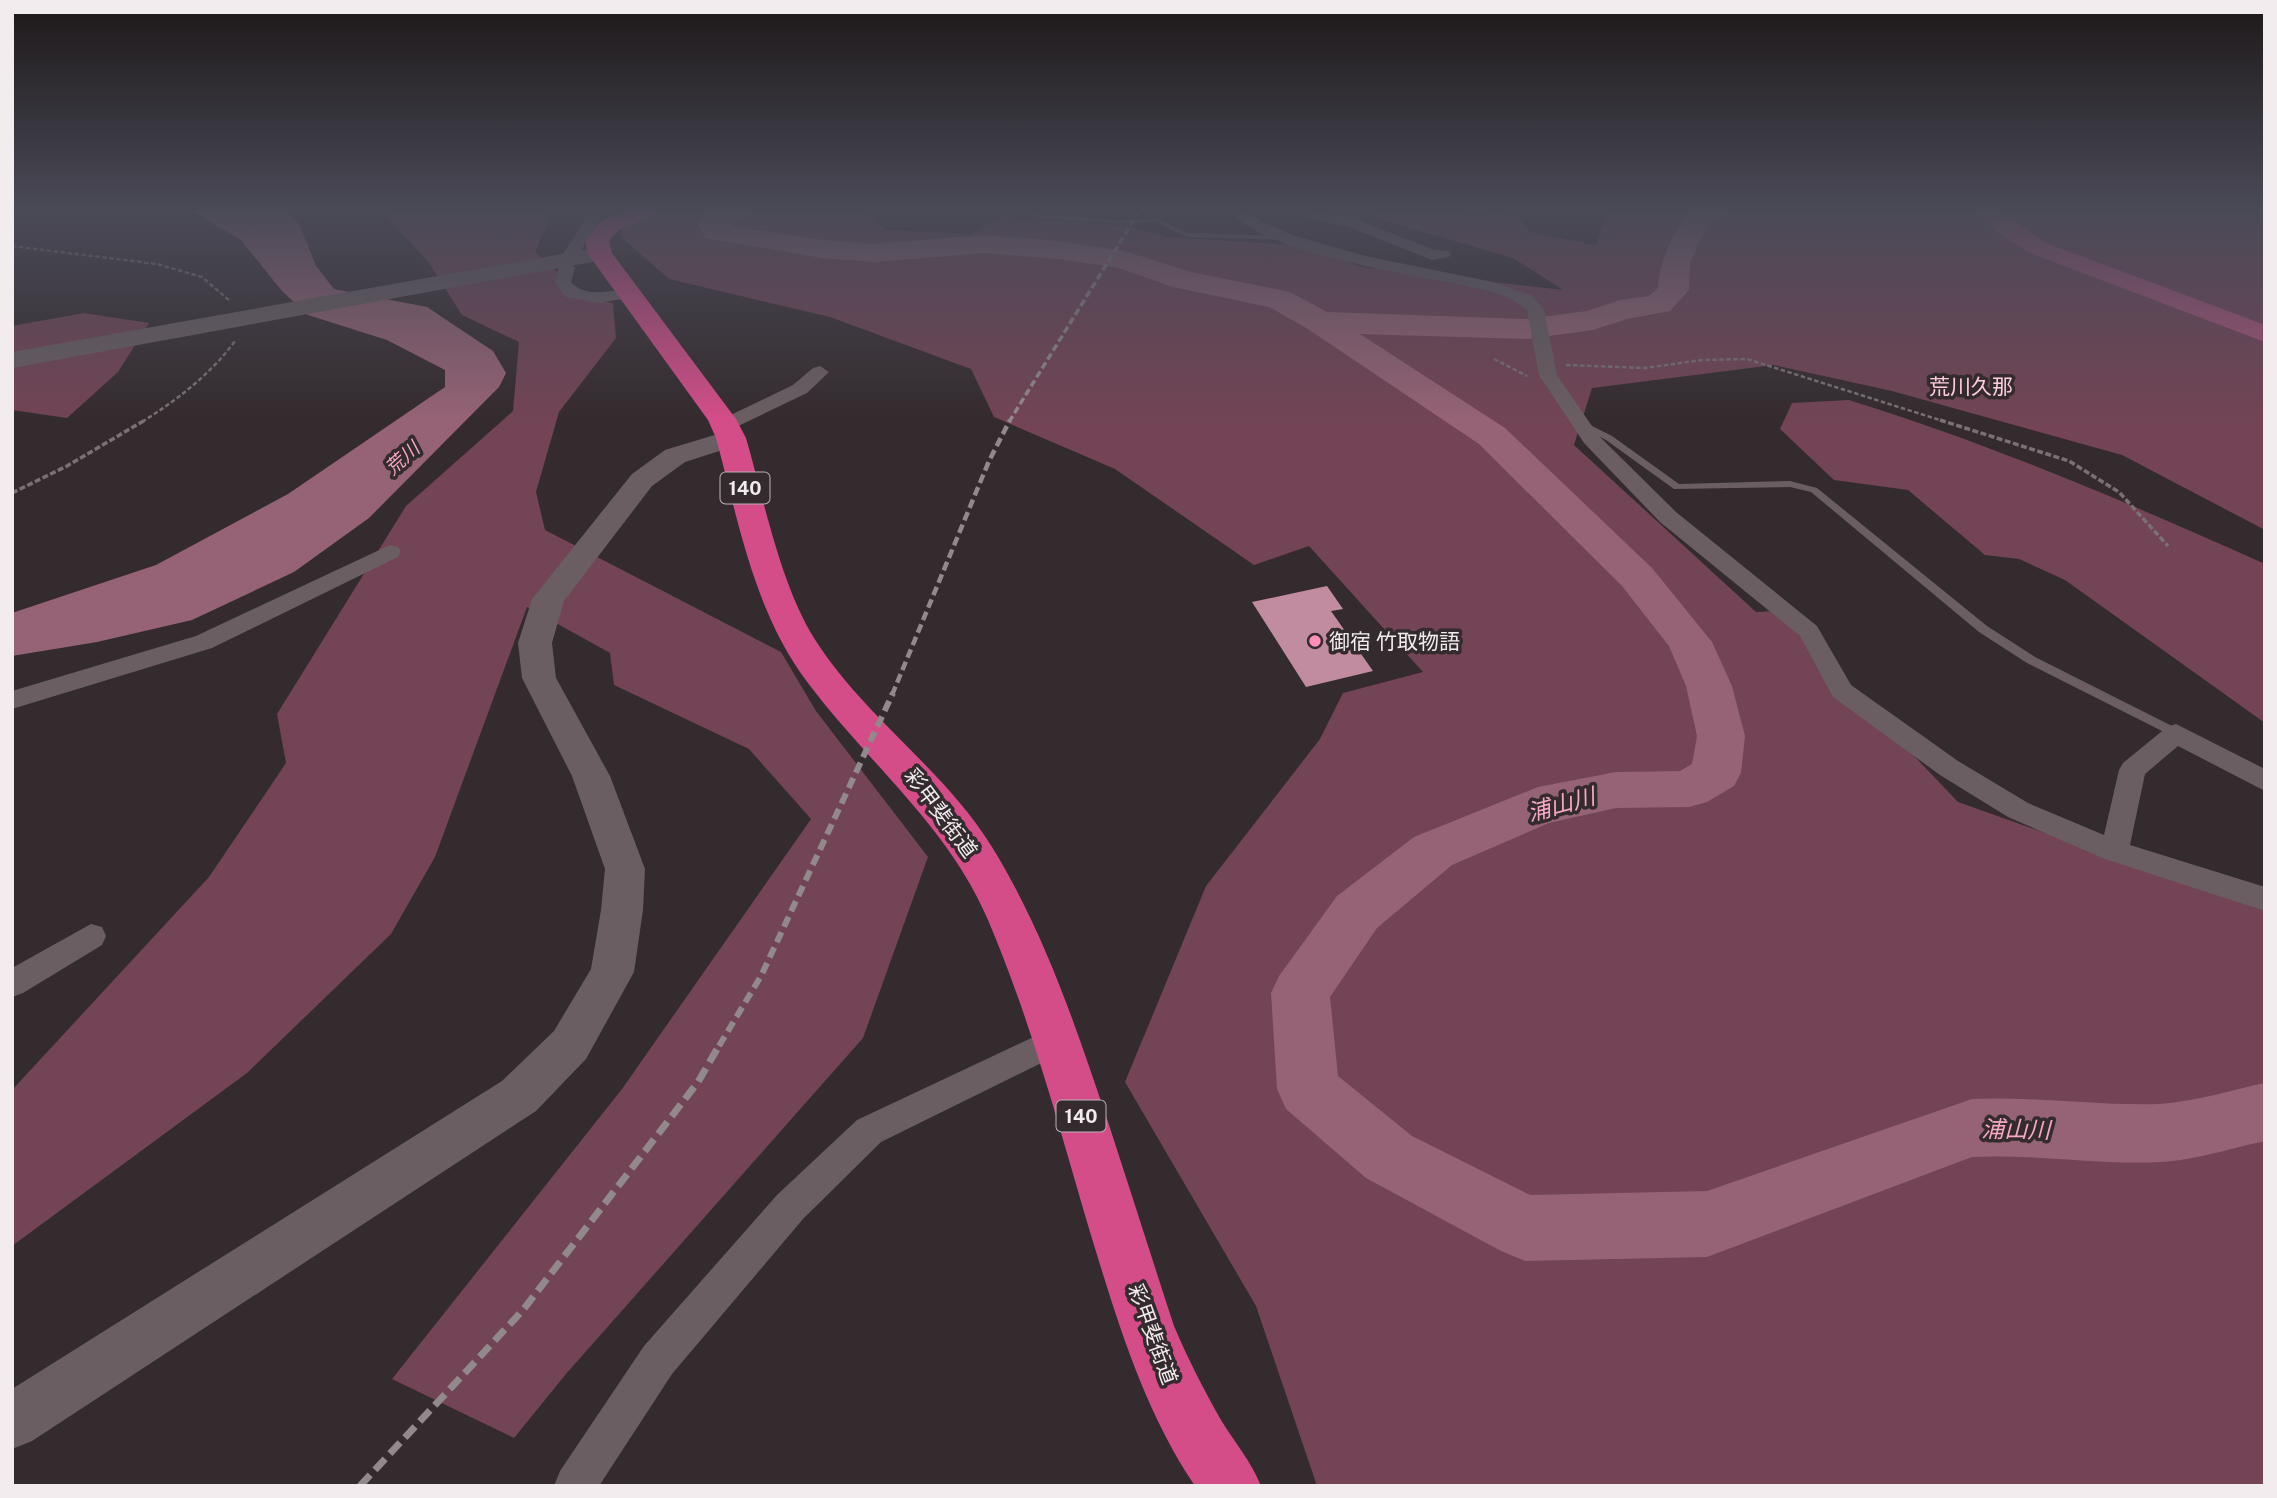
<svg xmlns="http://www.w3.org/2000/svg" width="2277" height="1498" font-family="'Public Sans','Noto Sans JP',sans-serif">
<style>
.forest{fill:#724455}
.water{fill:#956375}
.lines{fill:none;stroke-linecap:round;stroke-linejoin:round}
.river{fill:#956375;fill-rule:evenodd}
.building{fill:#c18c9f}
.path-far1{stroke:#797173;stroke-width:2.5;stroke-dasharray:4.5 2.5;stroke-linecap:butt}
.path{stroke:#797173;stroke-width:3.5;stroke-dasharray:6 2.5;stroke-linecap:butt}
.lane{fill:#6a5e62;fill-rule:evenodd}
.street{fill:#6a5e62;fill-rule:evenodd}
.secondary{fill:#6a5e62;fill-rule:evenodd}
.primary{fill:#aa5479;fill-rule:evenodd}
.highway{fill:#d44d89;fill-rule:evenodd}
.rail-far3{stroke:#91898c;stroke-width:3.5;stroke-dasharray:7 3.5;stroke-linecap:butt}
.rail-far2{stroke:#91898c;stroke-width:4.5;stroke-dasharray:9 4.5;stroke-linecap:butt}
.rail-far1{stroke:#91898c;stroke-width:6;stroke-dasharray:11 6;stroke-linecap:butt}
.rail{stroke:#91898c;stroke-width:7;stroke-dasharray:15 7;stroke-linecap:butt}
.poi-dot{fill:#ff8eba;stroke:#342b2e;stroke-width:2.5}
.labels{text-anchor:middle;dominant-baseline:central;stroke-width:7;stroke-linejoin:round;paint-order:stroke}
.far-water-label{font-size:19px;font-style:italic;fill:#f7a8c5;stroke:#342b2e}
.shield{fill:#342b2e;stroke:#bab2b4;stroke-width:2}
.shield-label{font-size:19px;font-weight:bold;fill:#f3ecee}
.far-quarter-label{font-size:21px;fill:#ffcdde;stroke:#342b2e}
.poi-label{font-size:21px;fill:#f3ecee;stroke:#342b2e;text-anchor:start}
.street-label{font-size:21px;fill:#f3ecee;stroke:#342b2e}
.water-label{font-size:23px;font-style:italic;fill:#f7a8c5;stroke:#342b2e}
</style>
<rect width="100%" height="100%" fill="#342b2e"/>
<g class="forest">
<polygon points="381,210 553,210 535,252 588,299 613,303 616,338 559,412 536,492 545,530 781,652 816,711 928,857 863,1038 566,1374 514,1438 392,1379 622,1089 811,819 749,749 614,685 610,653 527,607 435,857 391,934 247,1073 12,1246 12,1090 209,877 286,763 277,714 406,506 513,411 519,342 462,315 429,263"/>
<polygon points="625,210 863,210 885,230 970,234 1003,217 1129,226 1167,237 1297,245 1362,267 1563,290 1513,258 1379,219 1367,210 1514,210 1530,232 1596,245 1608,210 2265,210 2265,530 2122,455 1892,391 1774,365 1592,388 1574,445 1756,612 1776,611 1958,802 2265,911 2265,1486 1317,1486 1256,1306 1125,1082 1206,886 1320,739 1343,693 1423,672 1309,546 1254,565 1115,469 994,417 971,369 830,317 669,279 621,237"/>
<polygon points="84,313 149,323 118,372 67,418 12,410 12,326"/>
<path d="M1849 400C1991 444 2129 503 2265 564V723L2065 580 2019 559 1985 555 1908 490 1834 480 1780 429 1792 403Z"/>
</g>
<polygon class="water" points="190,210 282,210 299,223 316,266 334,289 427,307 493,351 506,373 499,387 369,518 294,572 192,620 97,642 12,656 12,613 156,565 288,494 445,387 445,370 387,340 308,315 282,291 241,240"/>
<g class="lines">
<path class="river" d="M717 210H752L748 216 730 226 822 240 875 244 984 235 1058 241 1124 251 1191 272 1290 292 1327 312 1527 319 1587 311 1620 300 1649 296 1658 288C1660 257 1672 236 1690 211L1731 210 1727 216 1710 223 1701 238 1690 263 1689 290 1670 311 1627 319 1593 330 1527 339 1360 334 1505 428 1652 568 1712 642 1732 686 1745 736 1741 773 1734 786 1707 802 1689 807 1616 808 1549 823 1452 865 1377 928 1330 997 1338 1076 1412 1136 1530 1195 1707 1191 1972 1099C2035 1096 2097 1106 2159 1104 2194 1102 2231 1090 2265 1083V1141C2232 1148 2192 1161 2160 1162 2097 1165 2035 1154 1972 1157L1707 1257 1525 1261 1501 1251 1366 1178 1286 1109 1277 1089 1271 993 1279 976 1337 896 1414 837 1538 787 1616 772 1680 771 1692 764 1697 736 1686 686 1669 646 1622 586 1479 444 1308 329 1269 307 1173 287 1119 268 1058 259 984 253 875 262 822 258 705 238 698 224 702 218Z"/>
</g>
<polygon class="building" points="1327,586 1343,609 1331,611 1373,671 1306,687 1252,602"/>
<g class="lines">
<g class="path-far1">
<polyline points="12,246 157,264 202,277 230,301"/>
<polyline points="1494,359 1527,376"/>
<polyline points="1566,365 1645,368 1702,360 1747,359 1946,422"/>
<path d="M142 422C178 399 210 375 235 341"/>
</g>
<g class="path">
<polyline points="1940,420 2069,461 2119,492 2168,546"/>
<polyline points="12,493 67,466 145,420"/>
</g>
<g class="lane">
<polygon points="1000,210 1121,220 1157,218 1187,233 1286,236 1290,238 1286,240 1186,237 1156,222 1121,224 1038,218"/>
<path d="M1451 210 1498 215 1517 210H1526C1506 225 1472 221 1451 210Z"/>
<polygon points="1580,420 1612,436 1679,484 1790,481 1817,488 1987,626 2035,657 2180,730 2182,733 2180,736 2172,736 2027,663 1979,632 1811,492 1790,487 1674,489 1606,440 1577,425 1575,423"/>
</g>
<g class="street">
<polygon points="591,210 606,210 577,257 565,257 563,254"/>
<path d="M1229 210H1246L1259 220 1292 235 1365 256 1493 282 1531 295 1544 309 1557 375 1598 435 1676 512 1817 626 1851 685 1958 761 2028 803 2104 835 2119 770 2123 763 2167 727 2176 724 2265 769V791L2178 746 2145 774 2130 845 2265 887V911L2105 859 2008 817 1940 775 1833 697 1800 636 1660 522 1584 443 1539 375 1527 310C1508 292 1477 289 1452 283 1397 272 1265 253 1229 210Z"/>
<polygon points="1284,210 1312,210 1353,218 1434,250 1449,251 1451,254 1449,257 1432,260 1349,227 1287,213"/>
<path d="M567 262 575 267 571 282C585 298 610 291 629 288L637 293 635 297 598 303 566 297 555 282 559 267Z"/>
<polygon points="820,366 829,372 807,393 732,429 725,431 715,425 718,421 793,385 813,368"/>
<polygon points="390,545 398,547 401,552 398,557 212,648 12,709 12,691 196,636"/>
<polygon points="91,924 102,927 106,936 102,945 23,993 12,997 12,968"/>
<polygon points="1057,1026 1068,1030 1073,1040 1068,1050 881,1142 803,1219 672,1374 599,1486 554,1486 560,1471 644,1346 777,1195 857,1120"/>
</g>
<g class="secondary">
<polygon points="600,247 608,249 611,254 608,259 12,368 12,352"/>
<polygon points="731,430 741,432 745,438 741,444 685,462 652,486 564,601 552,643 556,678 610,776 645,869 643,910 634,972 586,1059 536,1111 32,1441 12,1449 12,1389 502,1081 554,1031 591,969 601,910 605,869 572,776 522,678 518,643 532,599 632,474 665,450"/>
</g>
<polygon class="primary" points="1972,210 1997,210 2046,243 2265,325 2265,342 2030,253 2002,236"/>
<path class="highway" d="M629 210H658L655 215 617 231 609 241 612 253 736 419 746 438C764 500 780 583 814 638 863 716 944 769 992 847 1045 933 1077 1030 1109 1125 1131 1192 1152 1259 1174 1326 1188 1359 1204 1390 1221 1420 1235 1443 1251 1461 1261 1486H1195C1143 1409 1117 1320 1090 1232 1059 1127 1031 1021 988 920 948 826 868 763 808 683 754 612 739 523 716 438L708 420 588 254 585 241 601 221Z"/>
<polyline class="rail-far3" points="1009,422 1140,210"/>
<polyline class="rail-far2" points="892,695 989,461 1010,420"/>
<polyline class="rail-far1" points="719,1046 761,976 893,693"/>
<polyline class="rail" points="360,1486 523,1310 698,1082 720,1044"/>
</g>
<linearGradient id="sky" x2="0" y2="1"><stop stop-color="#1d1819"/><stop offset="0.5" stop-color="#4a4a57"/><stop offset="1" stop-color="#4a4a57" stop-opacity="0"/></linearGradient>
<rect width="2277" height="419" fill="url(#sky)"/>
<circle class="poi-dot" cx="1315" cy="641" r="7"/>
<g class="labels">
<g class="far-water-label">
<text transform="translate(402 458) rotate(-42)">荒川</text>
</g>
<g class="shield">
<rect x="720.5" y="472.5" width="49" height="31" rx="5"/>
<rect x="1056.5" y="1100.5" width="49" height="31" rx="5"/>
</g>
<g class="shield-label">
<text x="745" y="488">140</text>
<text x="1081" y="1116">140</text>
</g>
<g class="far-quarter-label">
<text x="1971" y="386">荒川久那</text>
</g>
<g class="poi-label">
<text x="1329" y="641">御宿 竹取物語</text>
</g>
<g class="street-label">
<text transform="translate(941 813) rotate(53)">彩甲斐街道</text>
<text transform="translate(1153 1334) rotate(70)">彩甲斐街道</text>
</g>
<g class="water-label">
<text transform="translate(1561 804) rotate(-15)">浦山川</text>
<text transform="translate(2016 1129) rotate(1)">浦山川</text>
</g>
</g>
<rect width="2277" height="1498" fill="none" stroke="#f3ecee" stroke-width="28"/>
</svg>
